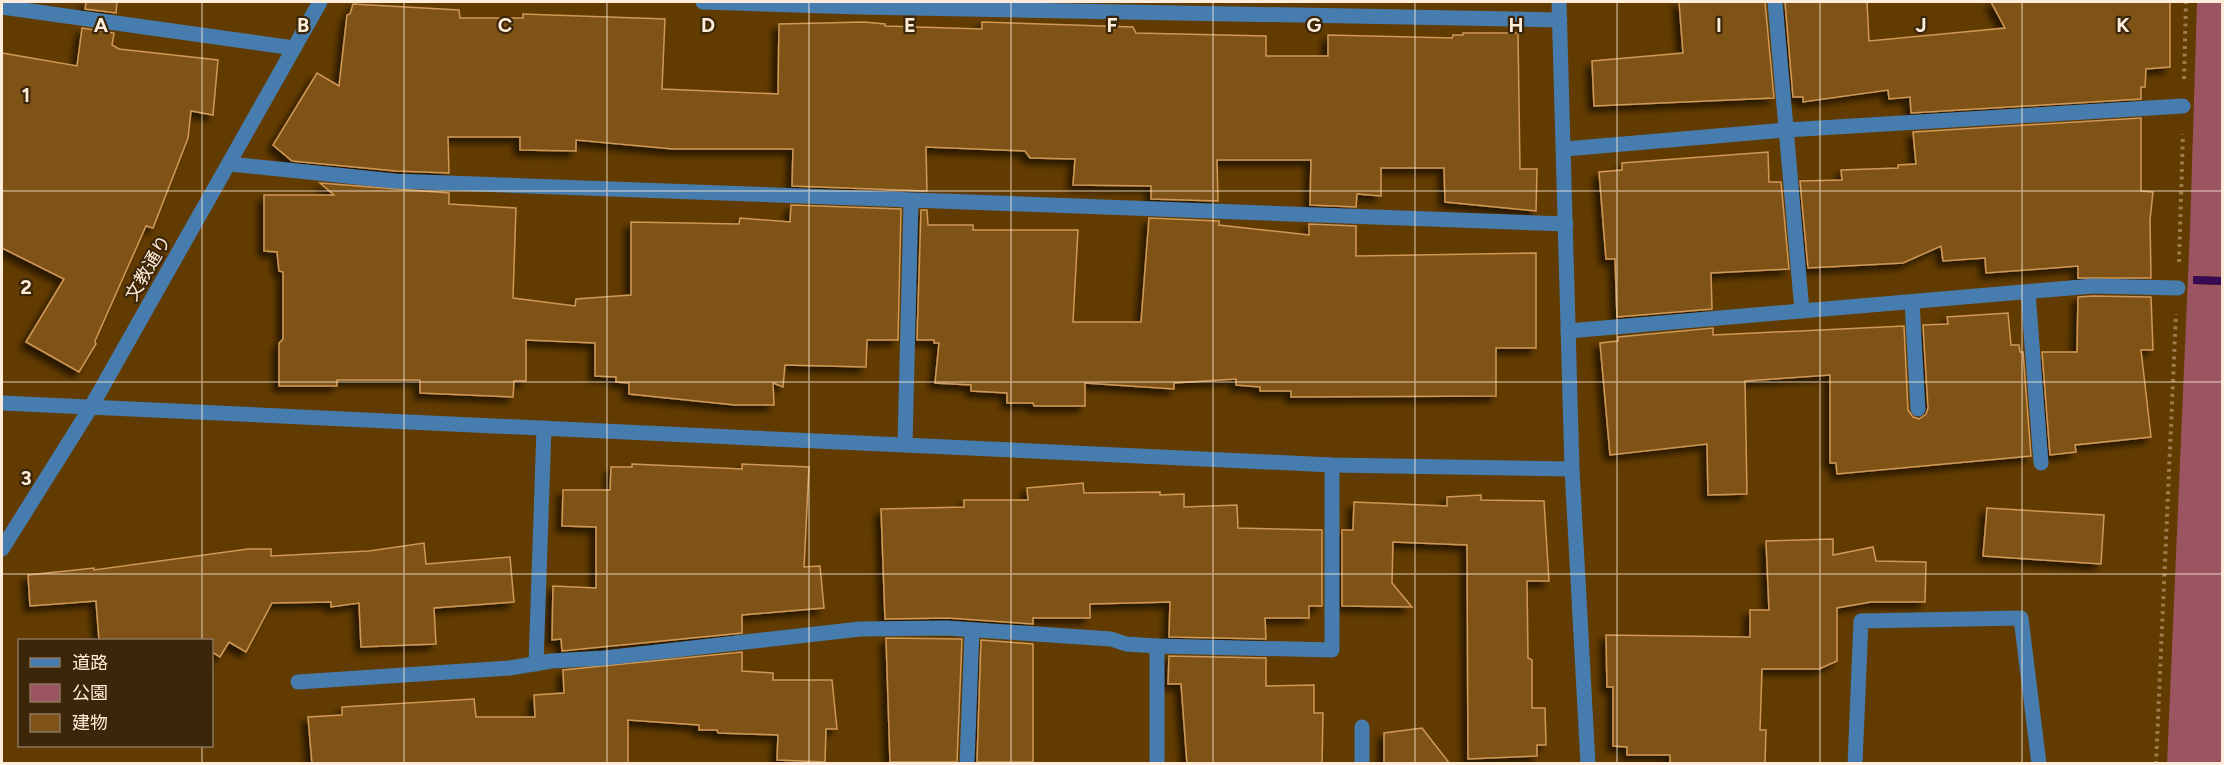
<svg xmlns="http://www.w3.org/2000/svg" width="2224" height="765" font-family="Figtree,'Noto Sans JP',sans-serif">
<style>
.green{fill:#9b5561}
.water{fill:#390a54}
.building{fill:#7f5318;stroke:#cf9857;stroke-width:1.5;filter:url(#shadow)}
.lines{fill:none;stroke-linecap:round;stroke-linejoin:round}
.path{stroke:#9b7c4f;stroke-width:4;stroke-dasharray:3 4.5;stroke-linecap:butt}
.service{stroke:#477cae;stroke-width:15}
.minor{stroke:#477cae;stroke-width:15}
.tertiary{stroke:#477cae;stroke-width:15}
.grid{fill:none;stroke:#feedda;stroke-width:1.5;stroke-opacity:0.55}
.labels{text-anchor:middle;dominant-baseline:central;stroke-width:4.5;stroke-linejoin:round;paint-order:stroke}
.street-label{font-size:18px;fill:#feedda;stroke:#3c260a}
.grid-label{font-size:20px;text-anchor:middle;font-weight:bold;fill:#feedda;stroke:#3c260a;stroke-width:4.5;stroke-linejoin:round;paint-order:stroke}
</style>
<defs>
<filter id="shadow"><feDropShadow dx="-5.5" dy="5.5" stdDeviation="3" flood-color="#0009"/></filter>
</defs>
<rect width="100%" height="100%" fill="#623b00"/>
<polygon class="green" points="2197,2 2222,2 2222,277 2193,276 2194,284 2222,285 2222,763 2167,764 2190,230"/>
<polygon class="water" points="2193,276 2222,277 2222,285 2193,284"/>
<g class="building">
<polygon points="86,2 117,2 116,13 85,9"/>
<polygon points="1679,2 1765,2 1774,98 1594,106 1592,61 1683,53"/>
<polygon points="1785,2 1867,2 1869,41 2005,28 1991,2 2170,2 2170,67 2146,69 2145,87 2141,87 2141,99 1911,113 1910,97 1889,99 1888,90 1803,102 1803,97 1793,97"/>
<polygon points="353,4 459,10 460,18 523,18 523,14 665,19 662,89 778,94 779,24 864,22 885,24 885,26 982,29 982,22 1133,27 1136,33 1266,36 1266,56 1328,56 1328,35 1452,38 1453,35 1463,35 1463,33 1518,33 1520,169 1537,169 1536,211 1445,202 1444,168 1381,168 1381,196 1357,194 1356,207 1310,205 1311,160 1217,160 1218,201 1151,199 1151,186 1073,185 1075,159 1030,158 1025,151 926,147 927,191 792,186 793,149 673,149 576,140 576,151 520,150 520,137 448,137 449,173 396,171 292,161 273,145 317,73 339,86 347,15 350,14"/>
<polygon points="82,28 114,33 112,45 119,49 218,60 213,115 191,111 188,138 153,228 146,226 95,341 96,344 79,372 26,342 64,279 2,248 2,53 77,66"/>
<polygon points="2141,118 2141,191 2153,192 2150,220 2151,278 2078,278 2078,266 1986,273 1985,258 1943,261 1941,246 1903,263 1808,268 1800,181 1842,180 1841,170 1898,168 1898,165 1916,164 1913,132"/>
<polygon points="1768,152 1769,182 1781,182 1789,269 1711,273 1712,309 1617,317 1615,259 1606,259 1599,172 1622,170 1622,163"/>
<polygon points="320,183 449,193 449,204 516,208 513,298 575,306 576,299 631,295 631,222 739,224 740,218 790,222 791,205 901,209 898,340 867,340 866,367 785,365 783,387 773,383 774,405 735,405 629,394 629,383 616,382 616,377 595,376 595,343 526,340 526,381 514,381 513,397 420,393 420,380 337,380 337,386 279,386 279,343 283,339 283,272 279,271 277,252 264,251 264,195 334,195"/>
<polygon points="921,210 927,210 928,225 973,225 973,230 1078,230 1073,322 1141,322 1149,218 1219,221 1219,225 1309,235 1309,224 1356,226 1356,256 1536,253 1536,348 1496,348 1496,396 1291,397 1291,391 1260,391 1260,387 1236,385 1236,379 1174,383 1174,389 1085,383 1085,406 1034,406 1033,403 1007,403 1007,393 971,391 971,385 935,383 939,343 934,343 934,340 917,340"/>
<polygon points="2093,296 2151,297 2153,350 2141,350 2151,437 2075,445 2076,452 2050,455 2042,352 2077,352 2078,297"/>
<polygon points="2008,313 2011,345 2019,345 2020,352 2023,352 2031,456 1837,474 1836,463 1830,463 1830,375 1745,381 1747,494 1708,495 1707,444 1610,455 1600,343 1618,341 1618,337 1713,328 1713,335 1904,326 1908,410 1913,417 1919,419 1926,414 1928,408 1923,325 1948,324 1947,317"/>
<polygon points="632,464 742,469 742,464 809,467 804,567 820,566 824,608 742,615 742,633 562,651 561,639 552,640 553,586 596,588 596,527 562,526 563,490 610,490 611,467 632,467"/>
<polygon points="1083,483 1084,493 1160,492 1160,495 1184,494 1184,507 1237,505 1238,528 1322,530 1322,606 1309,606 1309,618 1265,618 1266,639 1169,637 1170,602 1090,604 1090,618 1033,618 1033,624 948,618 885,619 881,509 964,507 964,500 1028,500 1027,488"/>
<polygon points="1481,495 1481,500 1544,501 1549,581 1527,581 1528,658 1532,660 1532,708 1545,708 1546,745 1537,745 1537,756 1468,759 1467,545 1393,542 1392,583 1412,607 1342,606 1342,530 1353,530 1354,502 1447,506 1447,497"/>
<polygon points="1987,508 2104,515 2101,564 1983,556"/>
<polygon points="1833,539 1833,555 1873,547 1876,561 1926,562 1925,602 1871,602 1837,608 1837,661 1819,669 1762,669 1760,730 1766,730 1765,764 1670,764 1670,755 1627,755 1627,747 1613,746 1613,687 1607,687 1606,635 1750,637 1750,610 1769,610 1766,541"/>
<polygon points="424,543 426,564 510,557 514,602 434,608 436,644 361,647 359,603 331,607 331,602 272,603 246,652 229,642 220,657 212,652 212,640 99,640 96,601 30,606 28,575 94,568 94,570 248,549 271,549 271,556 369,551"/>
<polygon points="886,638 962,639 957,762 890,762"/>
<polygon points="981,640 1033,644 1033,762 977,762"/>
<polygon points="742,652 742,671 773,673 773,680 832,680 837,729 826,729 825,762 777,760 778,735 718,733 717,730 699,730 699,725 628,720 628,764 312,764 308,717 342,715 342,707 474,699 476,717 535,717 534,695 564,693 563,670"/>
<polygon points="1169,656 1266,658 1266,686 1314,685 1314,713 1323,713 1322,764 1187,764 1181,684 1168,684"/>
<polygon points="1422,728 1450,764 1384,764 1384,733"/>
</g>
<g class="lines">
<g class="path">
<polyline points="2184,79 2186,2"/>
<polyline points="2179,262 2183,134"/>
<polyline points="2156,764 2176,314"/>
</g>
<g class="service">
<polyline points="2028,292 2041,463"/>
<polyline points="1912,302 1918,409"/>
</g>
<g class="minor">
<polyline points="703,2 860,7 1560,20"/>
<polyline points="1775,2 1802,311"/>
<polyline points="2,7 294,48"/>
<polyline points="1565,149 1786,130 2183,106"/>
<polyline points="230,164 395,181 1566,224"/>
<polyline points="1568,331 2093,286 2178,288"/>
<polyline points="905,444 911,202"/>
<polyline points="536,664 544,428"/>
<polyline points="298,682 510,668 551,661 604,658 860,629 947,628 1111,639 1126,644 1157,646 1332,650 1332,465"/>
<polyline points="967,764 972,631"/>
<polyline points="1157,764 1157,646"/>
<polyline points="1362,764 1362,727"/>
<polyline points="1855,764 1861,621 2021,618 2039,764"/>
</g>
<g class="tertiary">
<polyline points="1559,2 1572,469 1588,764"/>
<polyline points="2,403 1332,465 1572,469"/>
<polyline points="2,549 91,407 320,2"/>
</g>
</g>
<path class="grid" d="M202 2V640M404 2V764M607 2V764M809 2V764M1011 2V764M1213 2V764M1415 2V764M1617 2V764M1820 2V764M2022 2V764M2 191H2222M2 382H2222M2 574H2222M202 746V764"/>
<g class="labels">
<g class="street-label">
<text transform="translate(148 268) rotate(-60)">文教通り</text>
</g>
</g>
<g class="grid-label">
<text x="101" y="32">A</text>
<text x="303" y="32">B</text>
<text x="505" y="32">C</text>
<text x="708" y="32">D</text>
<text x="910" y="32">E</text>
<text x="1112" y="32">F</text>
<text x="1314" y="32">G</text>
<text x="1516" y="32">H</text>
<text x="1719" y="32">I</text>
<text x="1921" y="32">J</text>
<text x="2123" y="32">K</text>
<text x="26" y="102">1</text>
<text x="26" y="294">2</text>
<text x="26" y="485">3</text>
</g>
<rect width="2224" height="765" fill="none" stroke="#feedda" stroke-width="6"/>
<rect x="18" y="639" width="195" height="108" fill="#3c260a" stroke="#8a765d" stroke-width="1.5"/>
<rect x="30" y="658" width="30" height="9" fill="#477cae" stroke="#8a765d" stroke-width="1.5"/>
<text x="72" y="669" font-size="18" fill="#feedda">道路</text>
<rect x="30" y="684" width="30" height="18" fill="#9b5561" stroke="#8a765d" stroke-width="1.5"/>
<text x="72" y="699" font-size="18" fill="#feedda">公園</text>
<rect x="30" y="714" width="30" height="18" fill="#7f5318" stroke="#8a765d" stroke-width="1.5"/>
<text x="72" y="729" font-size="18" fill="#feedda">建物</text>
</svg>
